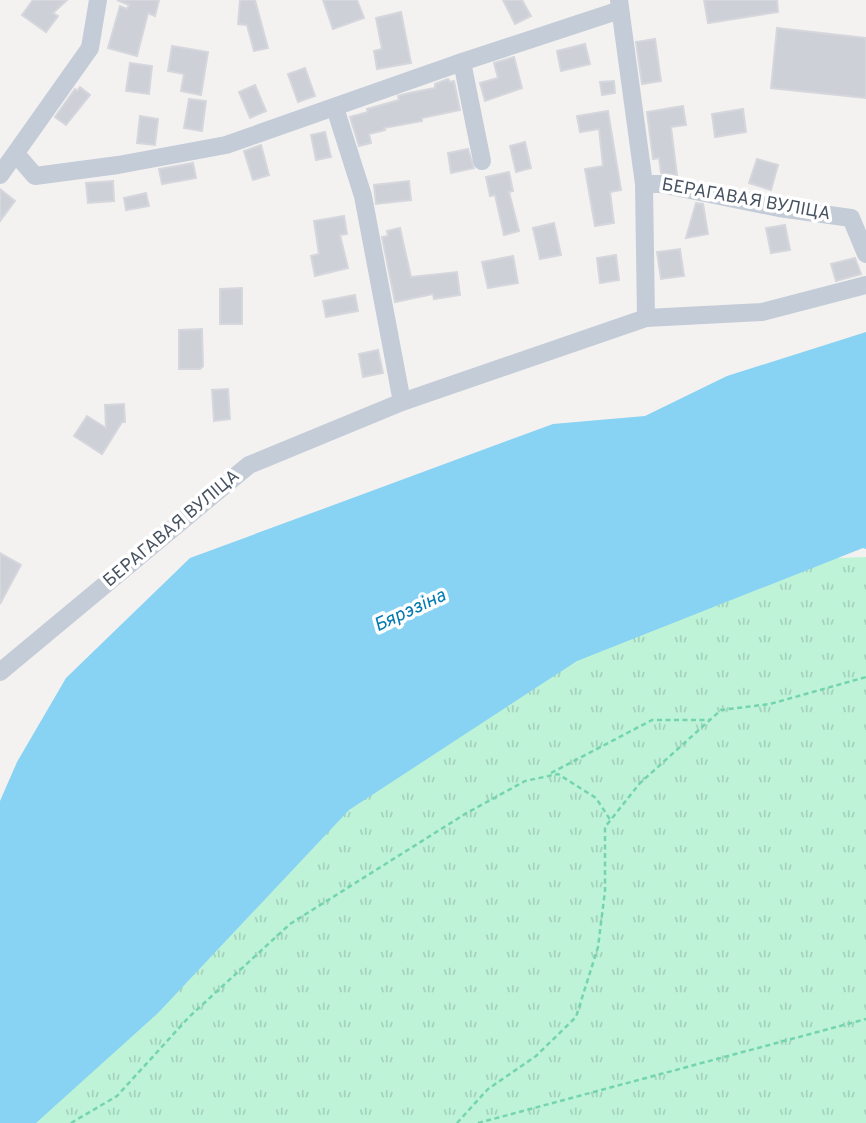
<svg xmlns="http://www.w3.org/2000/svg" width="866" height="1123" font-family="Overpass,sans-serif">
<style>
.grass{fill:url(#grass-tufts)}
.water{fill:#88d2f3}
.building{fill:#cdd0d7;stroke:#d5d7dd;stroke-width:2}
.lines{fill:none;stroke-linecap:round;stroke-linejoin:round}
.path{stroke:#73d4ae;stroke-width:2.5;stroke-dasharray:5 3.5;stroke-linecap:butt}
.minor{stroke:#c4ccd7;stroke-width:18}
.labels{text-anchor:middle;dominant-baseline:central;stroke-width:7;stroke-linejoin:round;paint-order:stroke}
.street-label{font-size:18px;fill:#475261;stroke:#fff}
.water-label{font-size:19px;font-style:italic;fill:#027ab2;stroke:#fff}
</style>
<defs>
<pattern id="grass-tufts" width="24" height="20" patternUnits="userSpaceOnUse" patternTransform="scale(1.75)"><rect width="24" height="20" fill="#bef3d8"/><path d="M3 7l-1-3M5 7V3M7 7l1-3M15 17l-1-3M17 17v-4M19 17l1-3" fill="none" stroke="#a5d2bc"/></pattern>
</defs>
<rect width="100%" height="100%" fill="#f4f2f1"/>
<polygon class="grass" points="866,557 866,1123 12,1123 347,798 577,647 836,558"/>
<polygon class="water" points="866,332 866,549 863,548 577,661 349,810 158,1013 36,1123 0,1123 0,801 17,762 66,678 190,558 553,424 645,416 727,376"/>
<g class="building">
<polygon points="33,0 67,0 53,13 58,16 46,32 22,15"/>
<polygon points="117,0 159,0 155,16 148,13 137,56 108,48 120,6 127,9 129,5"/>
<polygon points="240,0 255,0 268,48 254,51 247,25 238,24"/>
<polygon points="323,0 357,0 364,18 333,29"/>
<polygon points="503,0 522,0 531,16 515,24"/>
<polygon points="704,0 777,0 778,12 708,23"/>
<polygon points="401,12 411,63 377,69 374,51 382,49 376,18"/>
<polygon points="777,28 866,38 866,98 771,88"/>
<polygon points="655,39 661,81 642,84 636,42"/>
<polygon points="585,44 590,64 561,71 557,51"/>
<polygon points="172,46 208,52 201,95 181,91 184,74 168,71"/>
<polygon points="514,57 522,88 485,101 480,83 498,78 494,63"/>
<polygon points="130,63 152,66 149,94 126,91"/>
<polygon points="305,68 315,96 298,102 288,74"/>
<polygon points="448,79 450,82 454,81 460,110 422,118 422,121 384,128 385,130 369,134 371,143 359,146 350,117 368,112 367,109 399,100 398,96 409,93 435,88 435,84"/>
<polygon points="614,81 615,93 602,95 600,82"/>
<polygon points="255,85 266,111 250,118 239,92"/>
<polygon points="80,87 90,95 66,125 55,117 75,89 77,91"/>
<polygon points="189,99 206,101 202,131 184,128"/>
<polygon points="683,106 686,125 671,127 677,175 661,173 659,158 653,159 647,112"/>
<polygon points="743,109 746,132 715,137 712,114"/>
<polygon points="608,111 621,190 610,192 614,223 595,226 585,169 603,166 599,129 580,132 577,116"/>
<polygon points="140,116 158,119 155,145 137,143"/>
<polygon points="325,132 331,157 316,160 311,135"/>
<polygon points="525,142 531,168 516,172 510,146"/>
<polygon points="261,145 269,175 253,180 244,151"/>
<polygon points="468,149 474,168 451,173 448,153"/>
<polygon points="757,159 778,165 771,190 749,183"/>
<polygon points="193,163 196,178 162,184 159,169"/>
<polygon points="509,172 513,191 509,192 519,231 504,235 495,195 490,196 486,177"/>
<polygon points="113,181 114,201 88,203 86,183"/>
<polygon points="409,181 411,200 376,204 374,185"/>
<polygon points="0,189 15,201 0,221"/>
<polygon points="146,193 149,206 126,210 124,198"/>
<polygon points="696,203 703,204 708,234 686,238"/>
<polygon points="344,216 347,234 340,235 348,268 315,276 311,256 319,254 314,221"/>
<polygon points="554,223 561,255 540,259 533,228"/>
<polygon points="785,225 790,250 771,253 766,228"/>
<polygon points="400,228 411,277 457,272 460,295 434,299 433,294 395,302 382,237 388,236 387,231"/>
<polygon points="680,249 684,276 661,279 657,252"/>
<polygon points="616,255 619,280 600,283 597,258"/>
<polygon points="513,256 518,283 488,288 482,262"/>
<polygon points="855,258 861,274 836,281 831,264"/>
<polygon points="242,288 242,324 220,324 220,289"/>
<polygon points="355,295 358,311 326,317 323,301"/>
<polygon points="202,329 203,366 200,369 179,369 179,330"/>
<polygon points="378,350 383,373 363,377 359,354"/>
<polygon points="228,389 230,419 214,421 212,390"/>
<polygon points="124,404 125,422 122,422 102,454 74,436 87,416 106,428 105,405"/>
<polygon points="0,553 21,565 0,604"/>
</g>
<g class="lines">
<g class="path">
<polyline points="551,773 652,720 709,720"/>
<polyline points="71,1123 117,1096 189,1017 290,924 465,814 525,781 558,774 596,798 611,821"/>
<polyline points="457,1123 488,1089 536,1056 576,1017 598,947 605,891 605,827 640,783 721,710 770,704 866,677"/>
<polyline points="478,1123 866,1019"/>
</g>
<g class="minor">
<polyline points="619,0 644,184 646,318"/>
<polyline points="462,62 482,161"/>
<polyline points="335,108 363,196 402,402"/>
<polyline points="16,154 35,176 118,165 226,145 462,62 620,10"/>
<polyline points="0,175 90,48 98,0"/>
<polyline points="644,184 661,184 779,208 851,218 866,254"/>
<polyline points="0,672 249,465 402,402 646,318 762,312 866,285"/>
</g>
</g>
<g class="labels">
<g class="street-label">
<text transform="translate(746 200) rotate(10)">БЕРАГАВАЯ ВУЛІЦА</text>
<text transform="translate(172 529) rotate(-40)">БЕРАГАВАЯ ВУЛІЦА</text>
</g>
<g class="water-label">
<text transform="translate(410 611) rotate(-25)">Бярэзіна</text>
</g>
</g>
</svg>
